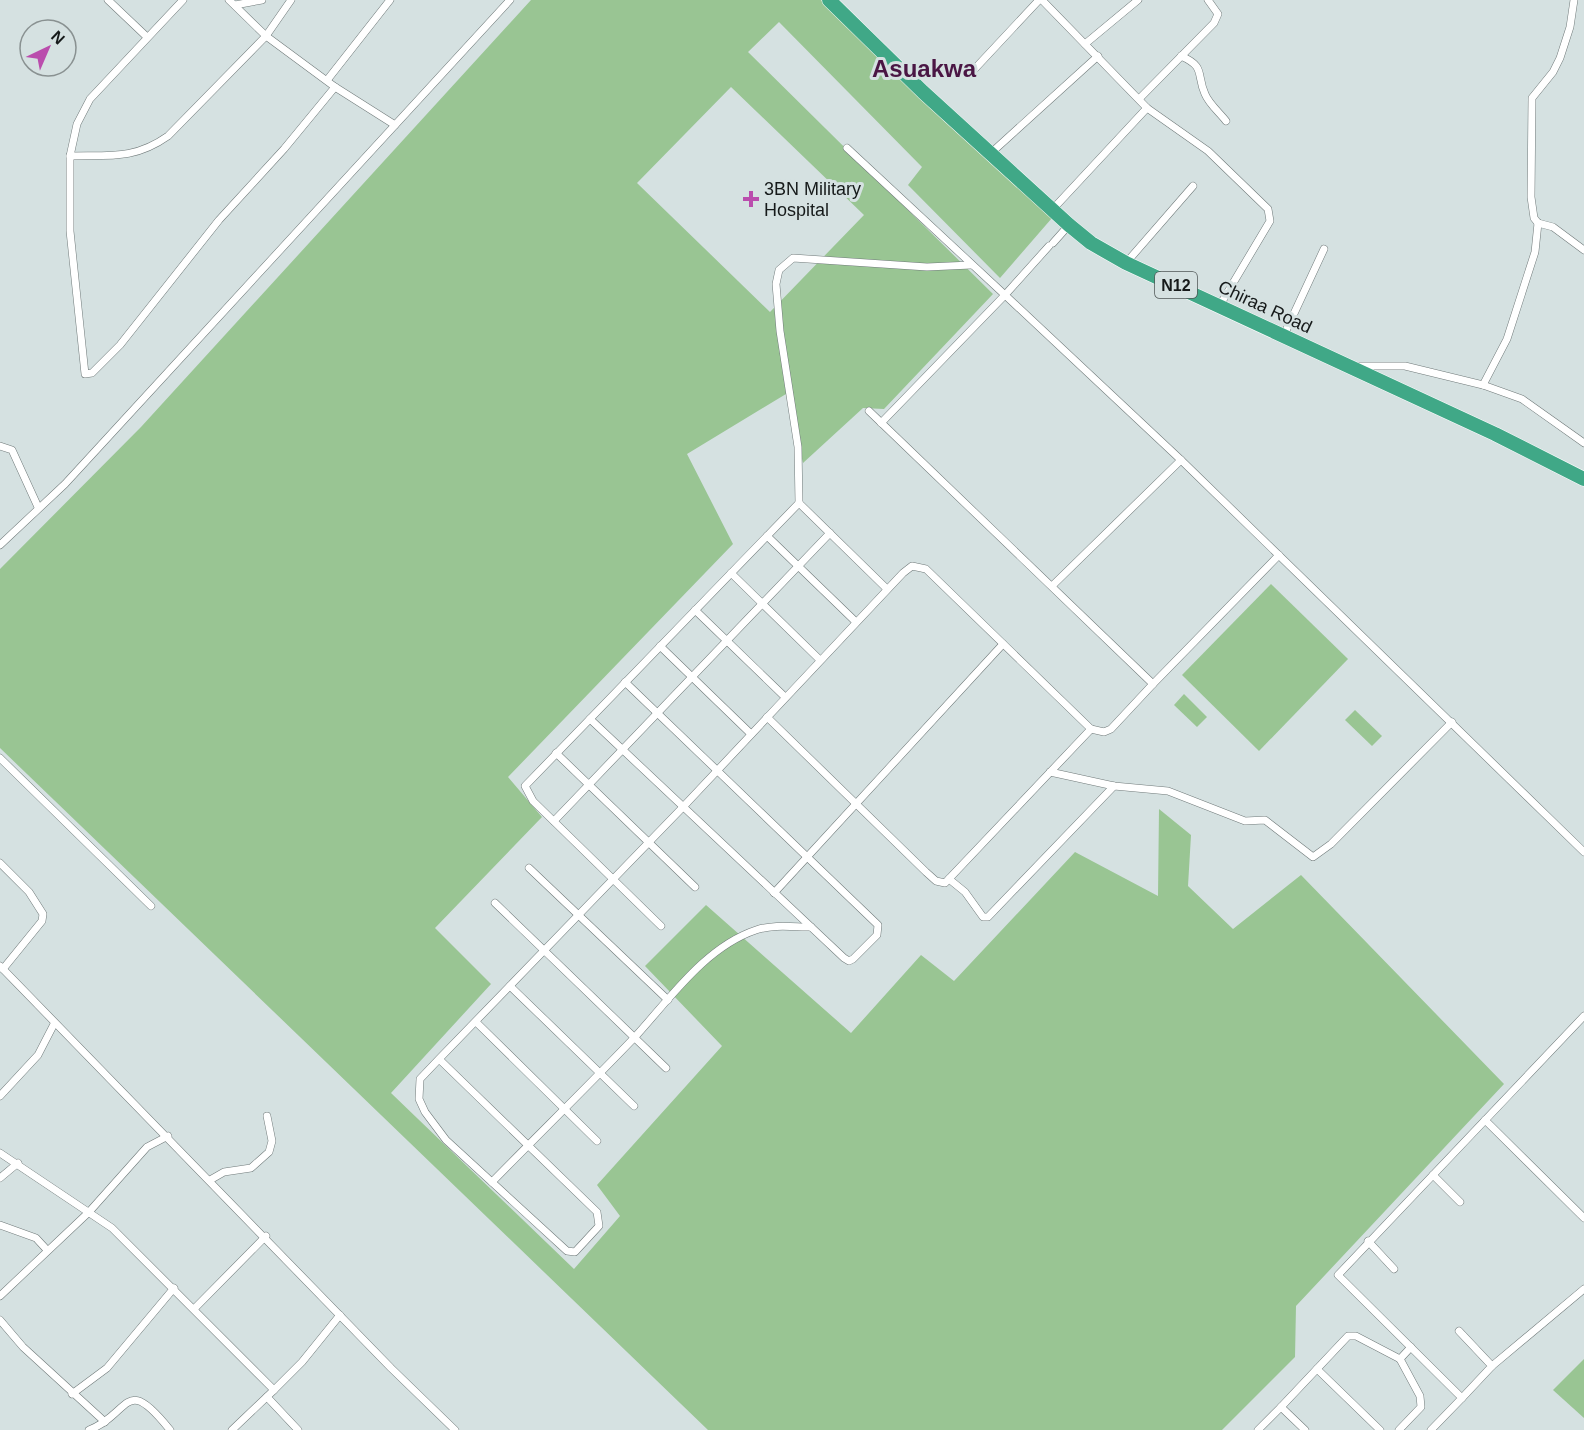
<svg xmlns="http://www.w3.org/2000/svg" width="1584" height="1430" font-family="Helvetica,sans-serif">
<style>
.green{fill:#99c593;fill-rule:evenodd}
.lines{fill:none;stroke-linecap:round;stroke-linejoin:round}
.street-casing{stroke:#707a7a;stroke-width:8}
.highway-casing{stroke:#fff;stroke-width:15}
.street{stroke:#fff;stroke-width:7}
.highway{stroke:#40a887;stroke-width:14}
.poi-dot{fill:#ba4dad;stroke:#d5e1e1;stroke-width:2}
.labels{text-anchor:middle;dominant-baseline:central;stroke-width:6;stroke-linejoin:round;paint-order:stroke}
.shield{fill:#d5e1e1;stroke:#4f5656;stroke-width:1.5}
.shield-label{font-size:16px;font-weight:bold;fill:#161a1a}
.poi-label{font-size:18px;fill:#161a1a;stroke:#d5e1e1;text-anchor:start}
.street-label{font-size:18px;fill:#161a1a;stroke:#d5e1e1}
.district-label{font-size:24px;font-weight:bold;fill:#4a1644;stroke:#d5e1e1}
</style>
<rect width="100%" height="100%" fill="#d5e1e1"/>
<g class="green">
<path d="M531 0H821L945 122 1052 218 1000 278 908 185 922 167 779 22 748 52 993 294 884 409 863 408 803 463 786 394 687 454 733 544 508 777 542 817 435 928 491 984 391 1093 574 1269 620 1216 597 1185 722 1046 645 966 706 905 851 1033 921 955 954 981 1075 852 1158 896 1159 809 1191 835 1188 886 1233 929 1301 875 1504 1084 1296 1306 1295 1357 1222 1430H708L0 748V569L141 427ZM731 87 864 215 770 312 637 183Z"/>
<polygon points="1271,584 1348,659 1259,751 1182,675"/>
<polygon points="1184,694 1207,717 1197,727 1174,705"/>
<polygon points="1355,710 1382,736 1372,746 1345,720"/>
<polygon points="1584,1359 1584,1418 1553,1390"/>
</g>
<g class="lines">
<defs>
<g id="street">
<polyline points="108,0 147,37"/>
<polyline points="183,0 90,99 77,124 70,156 70,231 85,374 92,373 120,345 219,220 284,149 335,87"/>
<polyline points="229,0 266,36 335,87 395,125"/>
<polyline points="1042,0 1147,108 1208,151 1268,209 1270,221 1220,305"/>
<polyline points="1574,0 1570,27 1560,58 1553,72 1532,98 1531,197 1534,218 1538,223 1553,227 1584,250"/>
<polyline points="235,5 262,0"/>
<polyline points="1085,44 1138,0"/>
<path d="M1181 56C1206 67 1196 74 1205 94 1209 104 1220 113 1226 121"/>
<polyline points="969,75 1039,0"/>
<polyline points="328,79 390,0"/>
<polyline points="1140,98 1214,23 1218,14 1208,0"/>
<polyline points="847,148 1005,295 881,423"/>
<polyline points="991,153 1098,56"/>
<path d="M70 156C109 155 134 160 168 136L266 36 291 0"/>
<polyline points="1052,210 1147,108"/>
<polyline points="1053,243 1069,225"/>
<polyline points="1049,246 1005,295 1181,460 1584,852"/>
<polyline points="1126,263 1193,186"/>
<polyline points="1284,335 1324,249"/>
<polyline points="1356,366 1405,366 1483,385 1522,399 1584,443"/>
<polyline points="1483,385 1507,339 1535,252 1538,223"/>
<polyline points="869,411 1153,684 1279,555"/>
<polyline points="0,446 12,450 38,507"/>
<polyline points="799,503 887,589"/>
<polyline points="767,536 856,622"/>
<polyline points="0,545 65,484 510,0"/>
<polyline points="731,573 820,660"/>
<polyline points="1052,586 1181,460"/>
<polyline points="695,610 785,697"/>
<polyline points="660,646 751,734"/>
<polyline points="767,717 926,872 936,881 945,883 1091,729"/>
<polyline points="590,719 844,958 849,961 853,959 877,935 878,925 625,682"/>
<polyline points="556,753 695,887"/>
<polyline points="0,758 151,906"/>
<polyline points="1050,772 1114,786 1168,791 1245,821 1265,820 1313,857 1331,844 1452,722"/>
<polyline points="554,821 830,533"/>
<polyline points="0,863 29,892 43,914 42,921 3,969"/>
<polyline points="529,868 668,1000"/>
<polyline points="949,879 965,892 983,917 988,917 1114,786"/>
<polyline points="774,893 1003,644"/>
<polyline points="495,903 666,1068"/>
<polyline points="661,926 533,801 525,786 799,503 798,447 780,331 776,284 779,270 793,258 927,267 971,265"/>
<polyline points="0,966 391,1368 455,1430"/>
<polyline points="510,986 634,1106"/>
<polyline points="476,1022 597,1141"/>
<polyline points="439,1059 597,1212 599,1226 575,1252 567,1251 446,1140 425,1112 419,1099 420,1079 439,1059 683,807 903,573 912,566 926,569 1091,729 1104,732 1111,729 1153,684"/>
<polyline points="0,1096 38,1055 54,1024"/>
<polyline points="1485,1120 1584,1218"/>
<polyline points="0,1153 112,1228 274,1390 302,1362 340,1315"/>
<polyline points="1433,1175 1460,1202"/>
<polyline points="0,1178 18,1163"/>
<polyline points="210,1180 224,1172 251,1168 269,1152 272,1141 267,1116"/>
<path d="M492 1182C539 1134 587 1087 634 1038 669 1000 705 947 756 930 774 924 793 927 811 927"/>
<polyline points="0,1225 36,1238 47,1250"/>
<polyline points="1368,1241 1394,1269"/>
<polyline points="0,1296 89,1212 147,1147 168,1136"/>
<polyline points="194,1309 266,1236"/>
<polyline points="0,1320 23,1347 105,1422"/>
<polyline points="1459,1331 1492,1366 1462,1398"/>
<polyline points="1492,1366 1584,1289"/>
<polyline points="1317,1369 1380,1430"/>
<polyline points="72,1394 107,1368 174,1288"/>
<polyline points="267,1397 298,1430"/>
<polyline points="1281,1407 1348,1336 1356,1336 1400,1359"/>
<path d="M89 1430C131 1414 124 1372 170 1430"/>
<polyline points="232,1430 274,1390"/>
<polyline points="1258,1430 1281,1407 1305,1430"/>
<polyline points="1399,1430 1421,1407 1420,1396 1400,1359 1411,1347"/>
<polyline points="1431,1430 1462,1398 1338,1275 1584,1016"/>
</g>
<polyline id="highway" points="829,0 923,92 1069,225 1091,243 1126,263 1495,434 1584,479"/>
</defs>
<use href="#street" class="street-casing"/>
<use href="#highway" class="highway-casing"/>
<use href="#street" class="street"/>
<use href="#highway" class="highway"/>
</g>
<path class="poi-dot" d="M748 190h6v6h6v6h-6v6h-6v-6h-6v-6h6z"/>
<g class="labels">
<rect class="shield" x="1155" y="272" width="42" height="26" rx="4.5"/>
<g class="shield-label">
<text x="1176" y="285">N12</text>
</g>
<g class="poi-label">
<text x="764" y="189">3BN Military<tspan x="764" dy="21">Hospital</tspan></text>
</g>
<g class="street-label">
<text transform="translate(1265 307) rotate(25)">Chiraa Road</text>
</g>
<g class="district-label">
<text x="924" y="68">Asuakwa</text>
</g>
</g>
<g transform="translate(48 48) rotate(44)"><circle r="28" fill="#d5e1e1" stroke="#899191" stroke-width="1.5"/>
<path d="M0-4.5L10 22L0 15L-10 22Z" fill="#ba4dad"/>
<text y="-9" font-size="16" font-weight="bold" text-anchor="middle" fill="#161a1a">N</text>
</g>
</svg>
